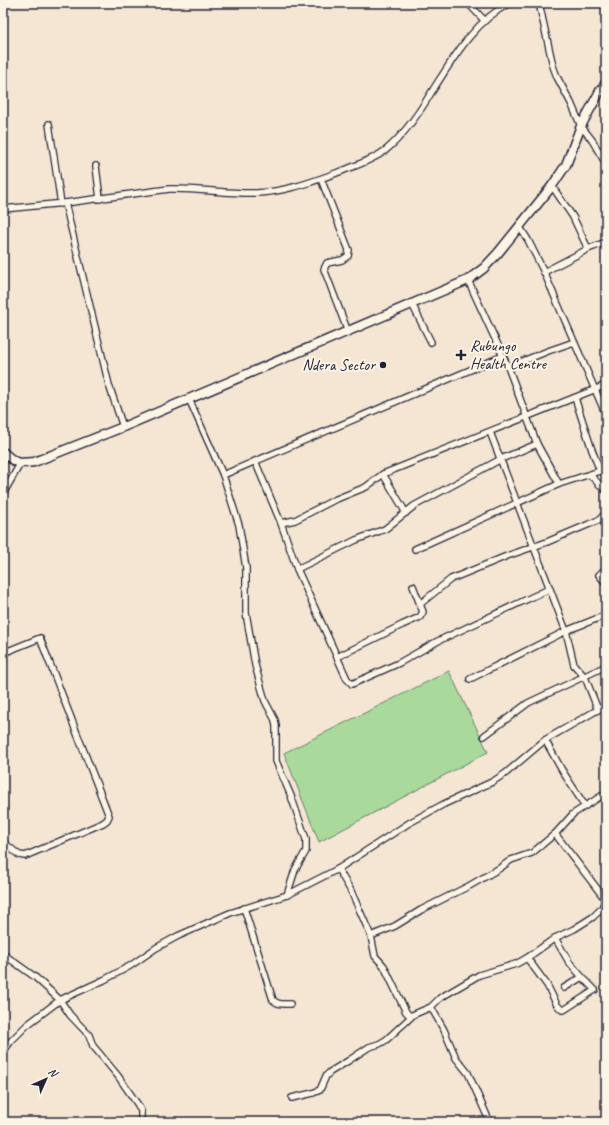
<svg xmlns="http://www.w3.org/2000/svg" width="609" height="1125" font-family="Caveat,sans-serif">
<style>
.green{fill:#a9da9b;stroke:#667e6b}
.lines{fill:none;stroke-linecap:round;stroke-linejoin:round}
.street-casing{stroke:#22223b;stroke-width:8}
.secondary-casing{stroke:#22223b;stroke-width:11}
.street{stroke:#fcf5e5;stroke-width:5.5}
.secondary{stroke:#fcf5e5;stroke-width:8}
.poi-dot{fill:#22223b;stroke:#fcf5e5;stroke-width:1.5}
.labels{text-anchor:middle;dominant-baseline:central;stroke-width:4;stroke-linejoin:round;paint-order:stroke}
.poi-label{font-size:16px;fill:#22223b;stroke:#fcf5e5;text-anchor:start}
</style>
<rect width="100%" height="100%" fill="#f4e6d2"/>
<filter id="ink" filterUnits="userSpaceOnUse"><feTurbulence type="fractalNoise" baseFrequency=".025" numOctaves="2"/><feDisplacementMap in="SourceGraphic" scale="8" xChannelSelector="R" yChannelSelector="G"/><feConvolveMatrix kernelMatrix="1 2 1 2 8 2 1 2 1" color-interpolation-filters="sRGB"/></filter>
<g filter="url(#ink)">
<polygon class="green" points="449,671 488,752 319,842 284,753"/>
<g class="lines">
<defs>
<g id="street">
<polyline points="468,3 484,20"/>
<polyline points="539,3 553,66 557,77 571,103 581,126 592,140 606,164"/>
<polyline points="601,3 606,6"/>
<polyline points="49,124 61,204"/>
<polyline points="96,166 100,199"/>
<polyline points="321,179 349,250 348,256 342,260 327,263 324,269 348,332"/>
<polyline points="552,186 573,217 588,249"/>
<polyline points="65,203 109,385 123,427"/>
<path d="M3 209 65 203 169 189C198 188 227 194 257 193 286 192 314 181 342 171 357 165 373 160 386 150 404 135 419 113 431 93 453 59 473 22 510 3"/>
<polyline points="519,226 528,240 544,272 606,415"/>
<polyline points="544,272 588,249 606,242"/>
<polyline points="468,280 508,367 537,444 559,484"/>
<polyline points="412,304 431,342"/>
<polyline points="508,367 548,351 574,342"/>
<polyline points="575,398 592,450 600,471"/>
<polyline points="189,399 223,475 239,525 246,568 246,613 255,665 265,701 275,720 276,726 276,761 291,796 306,839 306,851 295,870 287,895"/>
<polyline points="490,432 566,631 574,665 585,677 598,710"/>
<polyline points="255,461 281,523 297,569 347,679 352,684 399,663 438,641 549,589"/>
<polyline points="383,474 406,513"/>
<polyline points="223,475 503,356"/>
<polyline points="590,475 606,491"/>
<polyline points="3,494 20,464"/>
<polyline points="281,523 295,520 334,500 366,487 383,474 606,385"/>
<polyline points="415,549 559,484 606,469"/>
<polyline points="297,569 356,540 385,529 414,506 501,459 537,444"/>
<polyline points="606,569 602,572 599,575 606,583"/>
<polyline points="420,604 451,579 507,556 547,542 599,520 606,513"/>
<polyline points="3,653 40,638 109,816 107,820 103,823 25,856 19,855 3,842"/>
<polyline points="337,657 402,625 420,617 423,612 413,586"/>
<polyline points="470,679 566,631 606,615"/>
<polyline points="484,736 528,703 606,666"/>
<polyline points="545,740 563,772 585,806"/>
<polyline points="338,869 351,891 371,936 375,956 384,966 406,1012 410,1016 431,1007 440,998 479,975 516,964 527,958 555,938 574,929 593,917 602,908 606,898"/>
<polyline points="605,899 556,835 556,833 573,814 606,793"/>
<path d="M244 908 273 1000C278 1005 283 1004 290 1004"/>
<polyline points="371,936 395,926 421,910 469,886 500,868 511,860 532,853 556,833"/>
<polyline points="3,954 35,977 60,1000 70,1015 89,1035 93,1046 99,1053 118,1076 138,1105 141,1111 141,1122"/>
<polyline points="527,958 547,985 557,1005 562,1010 564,1010 595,990 582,977 569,962 555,938"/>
<polyline points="564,988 582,977"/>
<polyline points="431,1007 444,1030 456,1058 468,1073 488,1118 489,1122"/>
<polyline points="3,1052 11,1041 27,1025 60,1000 104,980 130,966 156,948 178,936 230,913 287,895 338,869 409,823 444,804 492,782 506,773 545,740 606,705"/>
<polyline points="292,1098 313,1093 320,1090 326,1076 330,1072 348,1061 369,1047 379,1044 386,1040 412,1016"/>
</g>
<path id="secondary" d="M3 452C16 464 17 464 34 462L123 427 468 280 484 268 498 253 552 186 566 165 581 126 600 91 606 83"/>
</defs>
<use href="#street" class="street-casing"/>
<use href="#secondary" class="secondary-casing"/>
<use href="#street" class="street"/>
<use href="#secondary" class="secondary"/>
</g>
</g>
<g class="poi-dot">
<path d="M459 349h4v4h4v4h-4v4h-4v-4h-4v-4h4z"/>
<circle cx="383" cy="365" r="4"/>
</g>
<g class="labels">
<g class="poi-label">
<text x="470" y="346">Rubungo<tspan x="470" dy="18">Health Centre</tspan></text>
<text x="375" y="365" text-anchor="end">Ndera Sector</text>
</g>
</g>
<rect width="609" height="1125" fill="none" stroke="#fcf5e5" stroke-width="16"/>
<rect x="8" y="8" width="593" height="1109" fill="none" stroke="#22223b" stroke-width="1.5" filter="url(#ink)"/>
<g transform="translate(46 1079) rotate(45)" stroke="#fcf5e5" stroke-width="3" paint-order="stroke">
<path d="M0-3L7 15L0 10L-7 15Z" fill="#22223b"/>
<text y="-6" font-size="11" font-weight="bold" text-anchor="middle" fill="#22223b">N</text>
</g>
</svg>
